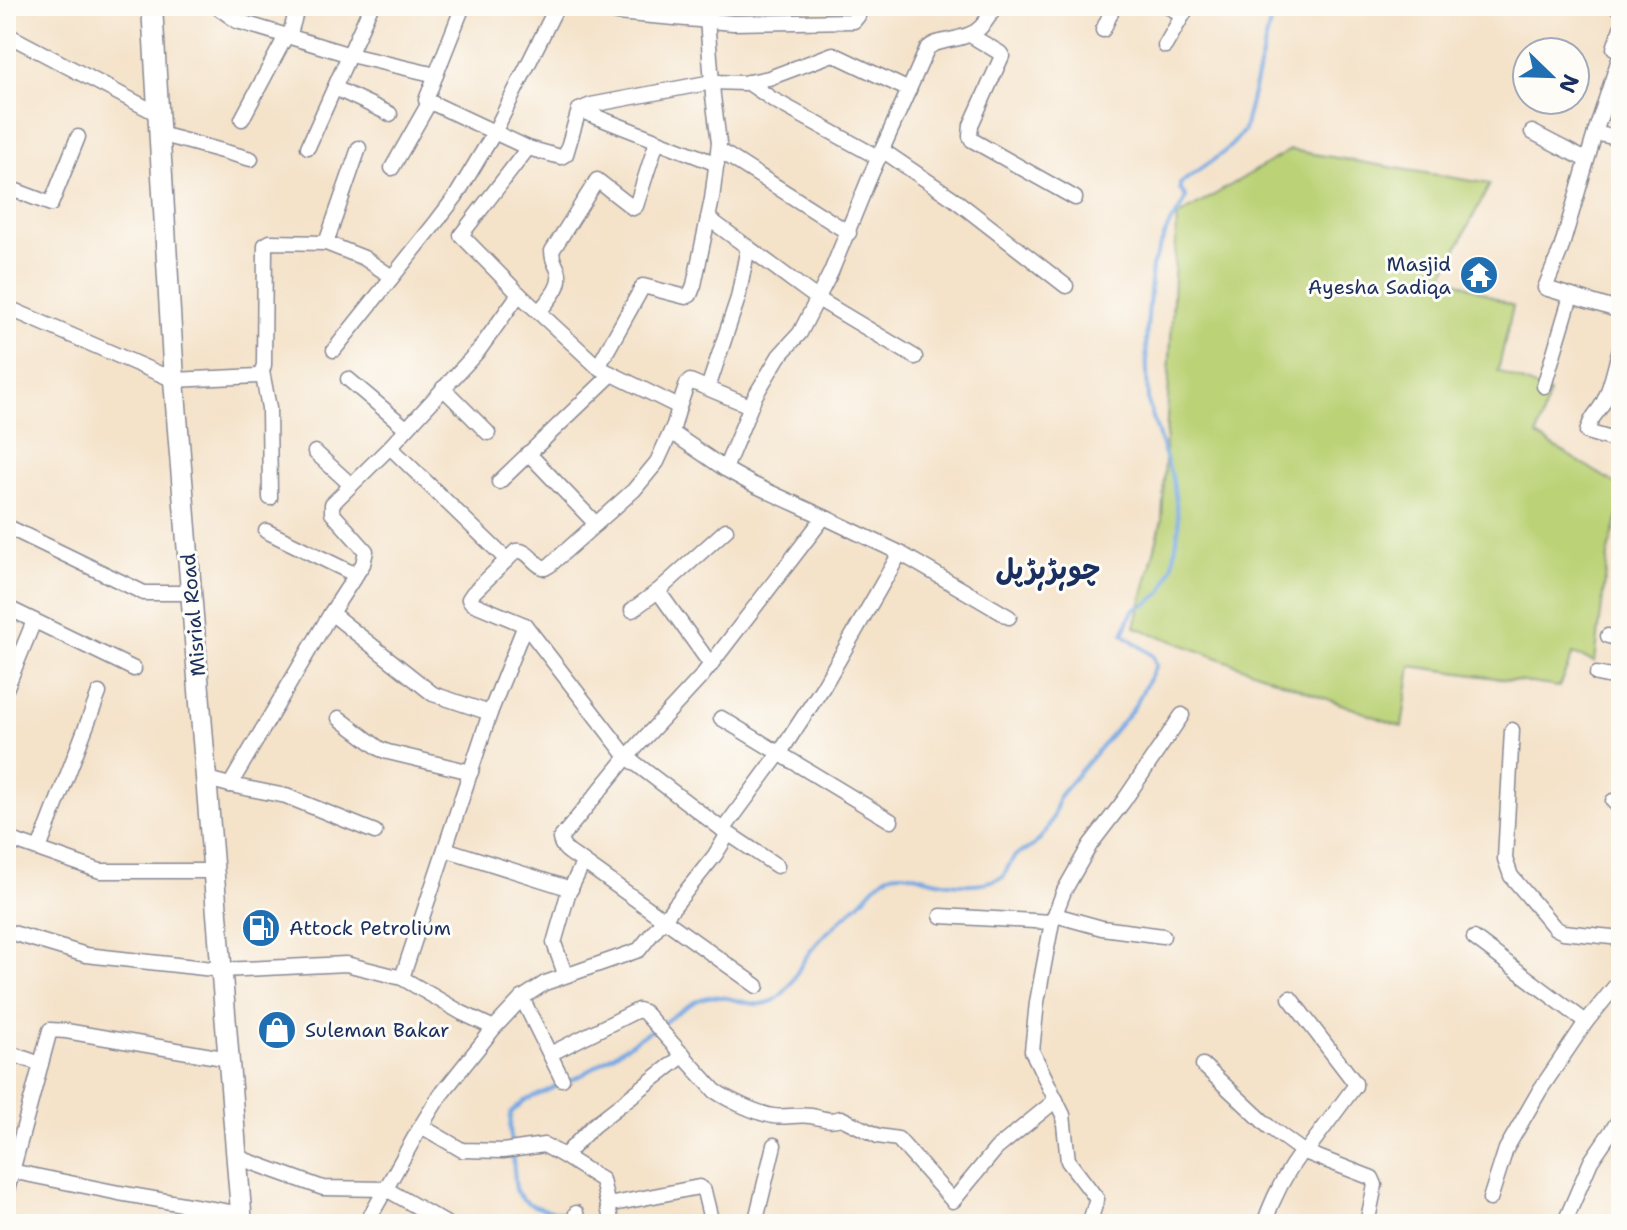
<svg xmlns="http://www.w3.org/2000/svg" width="1627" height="1230" font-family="'Shantell Sans','Playpen Sans Arabic',sans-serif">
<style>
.green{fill:#bbd276;stroke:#6b806a;stroke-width:2}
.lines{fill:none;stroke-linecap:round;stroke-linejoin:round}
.stream{stroke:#76a9e2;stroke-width:4}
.minor-casing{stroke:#888894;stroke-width:17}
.secondary-casing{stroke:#888894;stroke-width:23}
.minor{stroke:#fff;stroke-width:14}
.secondary{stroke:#fff;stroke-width:20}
.labels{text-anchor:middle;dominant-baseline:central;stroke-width:6;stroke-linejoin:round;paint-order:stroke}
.poi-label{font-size:20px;fill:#1b2f5e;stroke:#fdfcf7;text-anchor:start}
.street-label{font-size:20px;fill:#1b2f5e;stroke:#fdfcf7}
.district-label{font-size:28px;font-weight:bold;fill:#1b2f5e;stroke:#fdfcf7}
</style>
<rect width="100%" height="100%" fill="#fdfcf7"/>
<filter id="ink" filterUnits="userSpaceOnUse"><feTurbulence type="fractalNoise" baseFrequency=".0125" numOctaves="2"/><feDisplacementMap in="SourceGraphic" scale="16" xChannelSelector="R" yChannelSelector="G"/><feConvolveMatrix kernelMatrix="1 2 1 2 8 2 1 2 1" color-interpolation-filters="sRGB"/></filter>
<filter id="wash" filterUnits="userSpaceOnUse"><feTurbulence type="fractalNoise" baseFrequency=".006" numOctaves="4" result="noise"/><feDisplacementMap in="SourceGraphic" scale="32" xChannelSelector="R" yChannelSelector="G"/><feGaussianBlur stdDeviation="1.8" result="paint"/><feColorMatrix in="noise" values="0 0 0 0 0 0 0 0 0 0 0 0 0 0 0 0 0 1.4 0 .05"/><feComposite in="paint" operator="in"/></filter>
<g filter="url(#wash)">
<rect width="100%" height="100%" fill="#f4e2c9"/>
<polygon class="green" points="1290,150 1490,184 1443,275 1513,306 1498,371 1549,393 1537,436 1621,487 1621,507 1609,548 1595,662 1573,654 1559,687 1411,666 1402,727 1135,627 1162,520 1177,217"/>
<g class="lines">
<g class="stream">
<path d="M660 1025C674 1016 692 1000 708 997 733 993 756 1015 779 997 791 987 795 975 803 962 816 939 839 923 858 904 866 897 880 878 889 875 901 870 913 875 925 878 951 885 979 888 1003 877 1007 870 1010 861 1016 855 1021 851 1028 850 1033 846 1048 833 1055 816 1059 796L1133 709 1156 666 1153 656 1123 634 1133 610 1150 602 1163 591 1173 564 1179 525 1173 480 1148 402 1146 341 1152 266 1169 225 1182 207 1186 197 1180 189V184C1203 165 1226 156 1244 130L1274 6"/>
<path d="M572 1222 567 1214C549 1210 527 1209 516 1191L510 1128 511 1113 524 1101 582 1075 653 1029"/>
</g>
</g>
</g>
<g filter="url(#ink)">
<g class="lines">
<defs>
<g id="minor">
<polyline points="216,6 237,21 244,23 350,55 436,75"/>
<polyline points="463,6 426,100 528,148 557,156 561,157 566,154 579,110 591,105 712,82 744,83 769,78 833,54 909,90"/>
<polyline points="599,6 617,13 733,23 854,21 858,16 859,6"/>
<polyline points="1167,6 1183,15"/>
<polyline points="1615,6 1621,9"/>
<polyline points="1621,28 1614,48 1621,50"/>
<polyline points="1103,30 1114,6"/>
<polyline points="6,34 158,114"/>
<polyline points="970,35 1000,53 1002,56 971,125 970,136 972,140 1075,198"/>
<polyline points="289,37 298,6"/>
<polyline points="1165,46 1188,6"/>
<polyline points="1621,53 1595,133 1621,139"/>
<polyline points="747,82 772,99 879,158"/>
<polyline points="335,88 390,114"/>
<polyline points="579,110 717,164"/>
<polyline points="242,119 286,36"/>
<polyline points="1532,132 1586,160"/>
<polyline points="1595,133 1561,249 1545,288 1621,311"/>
<polyline points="160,134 251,159"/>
<polyline points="308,147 371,6"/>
<polyline points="719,150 849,233"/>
<polyline points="882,150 954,199 1066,286"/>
<polyline points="392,168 429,103"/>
<polyline points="6,187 51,204 78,137"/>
<polyline points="708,218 818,299 915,357"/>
<polyline points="326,243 359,148"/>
<polyline points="519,294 461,235 528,148"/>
<polyline points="6,307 174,380 258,376 262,371"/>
<path d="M539 312C547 301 564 286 558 270 555 263 552 260 552 251L597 180 633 208 636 206 657 141"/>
<path d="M1621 346C1615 364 1612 386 1603 403 1596 416 1592 414 1587 432L1621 442"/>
<polyline points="334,350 437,221 456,196 494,133 557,6"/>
<polyline points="598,367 643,286 686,297 690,295 694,285 712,199 719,143 713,96 706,6"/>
<polyline points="348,379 406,428"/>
<polyline points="1544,386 1571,296"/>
<polyline points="443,388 488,433"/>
<polyline points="708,388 738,298 748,247"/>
<polyline points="679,407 687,384 690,381 750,406"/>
<polyline points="671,432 725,469 752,484 824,517"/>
<polyline points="390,447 507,560"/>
<polyline points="315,452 351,485"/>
<polyline points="528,453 596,524"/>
<path d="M725 469 755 396 779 356 800 333 831 272 869 179 927 49C933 43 937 43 945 41 974 35 981 33 995 6"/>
<polyline points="499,482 612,374"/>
<polyline points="270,498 269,408 262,371 264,365 265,245 270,242 326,243 364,258 392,277"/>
<polyline points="6,526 144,593 191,593"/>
<polyline points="266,531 356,575"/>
<polyline points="658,591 711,665"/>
<polyline points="6,607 134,669"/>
<polyline points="632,610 658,591 726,530"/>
<path d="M331 613 363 564 366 551 332 513V504L390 447 479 350 519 294 598 367 679 407 674 425 657 462 634 490 550 565 545 568C533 565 529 549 516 551L473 593 469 599 472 603 525 625 627 757 723 830 777 866"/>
<polyline points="1608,636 1621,639"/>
<polyline points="1597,674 1621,679"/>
<polyline points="6,689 34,621"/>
<polyline points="339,718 380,749 388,752 471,772"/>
<polyline points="721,718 891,821"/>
<polyline points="1512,730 1505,859 1511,876 1555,928 1563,932 1621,938"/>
<polyline points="207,779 230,785 331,613 433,694 490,713"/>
<polyline points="230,785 286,796 375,832"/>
<polyline points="1613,801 1621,809"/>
<polyline points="723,830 779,754 823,687 900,553"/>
<polyline points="6,838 100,871 213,871"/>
<polyline points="39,849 99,693"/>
<polyline points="445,849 571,889"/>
<polyline points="582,861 757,986"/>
<polyline points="1055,915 1102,928 1163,936"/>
<polyline points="941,916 1052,922"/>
<polyline points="6,931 86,955 222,970 346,964 402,978 462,1013 494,1028"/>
<polyline points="1474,938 1586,1022"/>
<path d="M565 974 554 943 568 894 582 865V861C573 855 562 850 560 839L627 757 701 677 824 517 900 553 1009 617"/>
<polyline points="402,978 490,713 525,625"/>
<polyline points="522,998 562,1079"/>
<polyline points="1290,998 1355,1083 1355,1086 1305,1153"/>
<polyline points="6,1052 41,1064"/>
<path d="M550 1054 638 1010 644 1012 715 1091C729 1100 756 1113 773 1116 785 1118 798 1114 811 1116 823 1118 829 1122 841 1118L878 1136 898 1139 953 1201 996 1149 1056 1100"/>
<polyline points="1203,1065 1268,1126 1302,1151"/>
<polyline points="421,1126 462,1150 503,1151 544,1145 564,1156 602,1180 612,1224"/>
<polyline points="564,1156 593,1126 684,1055"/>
<polyline points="237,1157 323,1188 386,1189 447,1224"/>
<polyline points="6,1170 119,1193 241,1214"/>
<polyline points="6,1194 50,1030 66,1031 229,1059"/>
<polyline points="1490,1199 1506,1149 1540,1090 1586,1022 1621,979"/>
<polyline points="608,1205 699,1187 704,1191 712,1224"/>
<polyline points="576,1213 579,1224"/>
<polyline points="366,1224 421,1126 439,1097 494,1028 522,998 545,983 639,950 715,855 728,834"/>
<polyline points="755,1224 774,1145"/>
<polyline points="1089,1224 1097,1199 1068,1161 1063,1115 1032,1051 1037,1002 1052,922 1064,891 1090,845 1123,802 1182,715"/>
<path d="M1264 1224C1273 1197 1285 1174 1302 1151L1372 1178 1375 1185 1367 1224"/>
<polyline points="1564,1224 1591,1161 1621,1117"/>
</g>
<polyline id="secondary" points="152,6 174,380 242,1224"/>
</defs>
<use href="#minor" class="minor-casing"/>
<use href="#secondary" class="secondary-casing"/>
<use href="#minor" class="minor"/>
<use href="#secondary" class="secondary"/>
</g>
</g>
<defs>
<symbol id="temple-disc" viewBox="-11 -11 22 22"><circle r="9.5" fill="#1f6fb2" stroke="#fdfcf7"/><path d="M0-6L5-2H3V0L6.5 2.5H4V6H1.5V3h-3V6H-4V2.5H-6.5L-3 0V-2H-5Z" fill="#fff"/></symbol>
<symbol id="fuel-disc" viewBox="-11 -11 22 22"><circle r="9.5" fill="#1f6fb2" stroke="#fdfcf7"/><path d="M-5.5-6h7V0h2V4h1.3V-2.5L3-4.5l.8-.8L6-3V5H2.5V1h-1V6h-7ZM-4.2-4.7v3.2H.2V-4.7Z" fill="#fff"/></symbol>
<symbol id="shop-disc" viewBox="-11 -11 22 22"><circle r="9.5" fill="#1f6fb2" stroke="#fdfcf7"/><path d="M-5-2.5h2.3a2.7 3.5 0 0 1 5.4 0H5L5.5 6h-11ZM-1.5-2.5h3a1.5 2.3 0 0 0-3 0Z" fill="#fff"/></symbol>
</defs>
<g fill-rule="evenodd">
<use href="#temple-disc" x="1457" y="253" width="44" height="44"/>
<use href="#fuel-disc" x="239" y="906" width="44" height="44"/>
<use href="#shop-disc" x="255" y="1008" width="44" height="44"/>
</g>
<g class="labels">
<g class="poi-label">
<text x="1451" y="264" text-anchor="end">Masjid<tspan x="1451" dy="23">Ayesha Sadiqa</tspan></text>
<text x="289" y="928">Attock Petrolium</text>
<text x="305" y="1030">Suleman Bakar</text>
</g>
<g class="street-label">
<text transform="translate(193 615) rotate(-95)">Misrial Road</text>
</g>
<g class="district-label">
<text x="1048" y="569">چوہڑہڑپل</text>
</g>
</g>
<rect width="1627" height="1230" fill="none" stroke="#fdfcf7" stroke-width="32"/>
<g transform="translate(1551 76) rotate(113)"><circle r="38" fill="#fdfcf7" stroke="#a3aaba" stroke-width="2"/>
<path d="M0-6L14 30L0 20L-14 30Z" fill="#1f6fb2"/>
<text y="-12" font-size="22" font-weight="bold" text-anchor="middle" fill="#1b2f5e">N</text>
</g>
</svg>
